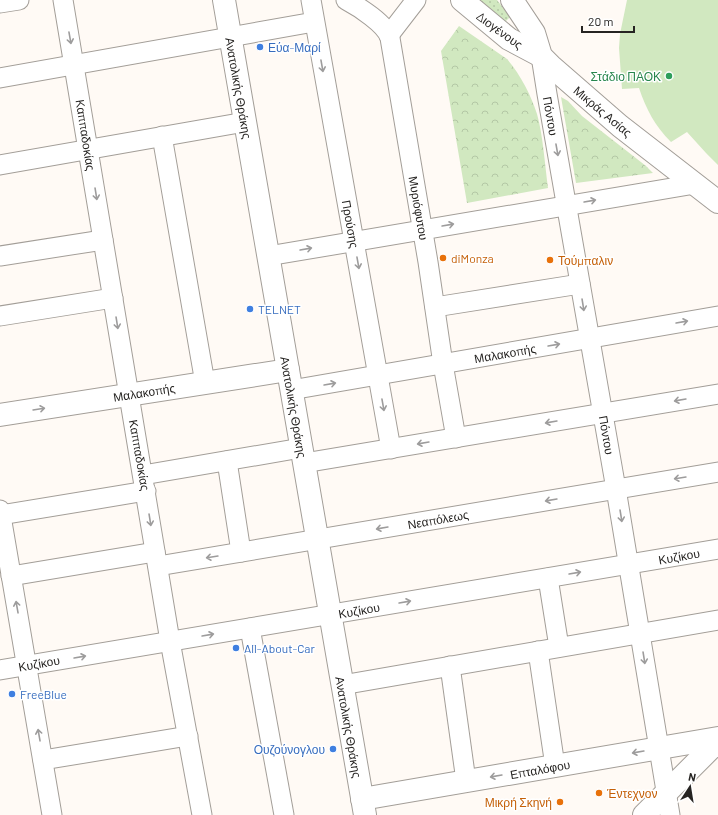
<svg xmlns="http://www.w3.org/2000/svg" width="718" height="815" font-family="Barlow,sans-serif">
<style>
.grass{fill:url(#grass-dots)}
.park{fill:url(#park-crowns)}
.garden{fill:#d1e8c0}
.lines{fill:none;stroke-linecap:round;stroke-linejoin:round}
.minor-casing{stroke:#a39e98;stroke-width:21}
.tertiary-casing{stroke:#a39e98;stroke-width:24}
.minor{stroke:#fff;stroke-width:19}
.tertiary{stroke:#fff;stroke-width:22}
.oneway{stroke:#9d9c9c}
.shop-dot{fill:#3f7fe0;stroke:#fff;stroke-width:1.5}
.leisure-dot{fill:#2e9e5b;stroke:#fff;stroke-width:1.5}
.food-dot{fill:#e8710a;stroke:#fff;stroke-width:1.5}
.labels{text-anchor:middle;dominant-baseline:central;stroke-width:3;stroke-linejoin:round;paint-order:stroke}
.street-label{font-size:12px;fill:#262422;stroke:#fff}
.shop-label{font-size:12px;fill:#366cbe;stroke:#fff;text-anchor:start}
.leisure-label{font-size:12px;fill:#27864d;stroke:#fff;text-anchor:end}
.food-label{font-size:12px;fill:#c56008;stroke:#fff;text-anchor:start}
</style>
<defs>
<pattern id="grass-dots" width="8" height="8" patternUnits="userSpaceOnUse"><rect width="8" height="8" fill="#d1e8c0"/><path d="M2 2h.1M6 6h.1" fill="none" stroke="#b3c7a5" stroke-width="1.8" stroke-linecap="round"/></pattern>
<pattern id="park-crowns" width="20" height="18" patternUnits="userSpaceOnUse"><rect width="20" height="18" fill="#d1e8c0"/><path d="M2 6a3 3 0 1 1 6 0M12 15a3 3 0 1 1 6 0" fill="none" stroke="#b3c7a5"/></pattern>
</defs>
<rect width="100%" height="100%" fill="#fffaf5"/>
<polygon class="grass" points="480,0 497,0 510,17 505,22"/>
<g class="park">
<path d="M459 26 507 59C520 74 531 95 537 114 543 135 545 166 548 188L467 203 441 51Z"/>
<polygon points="561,97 568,101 582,116 646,166 653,173 576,183"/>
</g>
<path class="garden" d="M627 0H718V165L706 153 687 132 671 142C655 126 646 109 639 88L622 89 619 48 620 34Z"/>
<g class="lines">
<defs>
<g id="minor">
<polyline points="63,0 170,641 202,815"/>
<polyline points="311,0 391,449"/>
<path d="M346 0C359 7 386 24 390 38L428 262 443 364 456 438"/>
<polyline points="0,3 19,0"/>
<polyline points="389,35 416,0"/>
<polyline points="541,56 547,94 616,489 670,815"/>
<polyline points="0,78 314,22"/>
<polyline points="162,136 205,383"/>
<polyline points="0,165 245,122"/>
<polyline points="0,256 103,240"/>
<polyline points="268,256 695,184"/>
<polyline points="435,307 580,284"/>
<polyline points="0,316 113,298"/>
<polyline points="291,390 718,316"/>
<polyline points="227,461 241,552"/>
<polyline points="304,463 718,394"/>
<polyline points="143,475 301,448"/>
<polyline points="0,510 52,815"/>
<polyline points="1,515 146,491"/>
<polyline points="158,566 718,472"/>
<polyline points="11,576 155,552"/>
<polyline points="548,578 559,647"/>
<polyline points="250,628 284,815"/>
<polyline points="538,651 555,766"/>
<polyline points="450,666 466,781"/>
<polyline points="0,670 718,549"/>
<polyline points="342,685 718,620"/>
<polyline points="43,760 188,736"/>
</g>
<g id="tertiary">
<polyline points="224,0 365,815"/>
<polyline points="462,0 509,39 541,56"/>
<polyline points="512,0 534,33 541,56 551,66 620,126 718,202"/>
<polyline points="0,415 288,370"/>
<polyline points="362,799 718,738"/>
<polyline points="644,815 718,741"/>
</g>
</defs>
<use href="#minor" class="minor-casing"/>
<use href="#tertiary" class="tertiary-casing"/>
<use href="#minor" class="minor"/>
<use href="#tertiary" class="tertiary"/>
</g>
<defs><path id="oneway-shaft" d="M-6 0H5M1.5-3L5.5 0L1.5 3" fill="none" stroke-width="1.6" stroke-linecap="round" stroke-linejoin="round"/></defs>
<g class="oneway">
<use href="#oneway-shaft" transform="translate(70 38) rotate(80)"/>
<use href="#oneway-shaft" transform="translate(322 66) rotate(80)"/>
<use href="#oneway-shaft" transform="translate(557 150) rotate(80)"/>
<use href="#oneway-shaft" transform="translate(96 194) rotate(81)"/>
<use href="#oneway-shaft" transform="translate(590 201) rotate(-10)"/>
<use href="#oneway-shaft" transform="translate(448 225) rotate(-10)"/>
<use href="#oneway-shaft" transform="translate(306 249) rotate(-10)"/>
<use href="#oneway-shaft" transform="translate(358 263) rotate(80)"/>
<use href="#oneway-shaft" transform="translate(583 305) rotate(81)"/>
<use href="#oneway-shaft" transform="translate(682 322) rotate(-10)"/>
<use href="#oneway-shaft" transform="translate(117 323) rotate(81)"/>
<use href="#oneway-shaft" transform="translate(554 345) rotate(-10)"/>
<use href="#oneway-shaft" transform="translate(330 384) rotate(-10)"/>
<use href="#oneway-shaft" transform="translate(680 400) rotate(170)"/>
<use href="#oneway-shaft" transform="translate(383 405) rotate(80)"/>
<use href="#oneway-shaft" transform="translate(39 409) rotate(-9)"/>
<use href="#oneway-shaft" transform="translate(551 422) rotate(170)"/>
<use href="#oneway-shaft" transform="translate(423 443) rotate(170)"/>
<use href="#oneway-shaft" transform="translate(680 478) rotate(171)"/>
<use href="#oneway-shaft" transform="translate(551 500) rotate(170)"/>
<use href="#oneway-shaft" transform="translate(621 516) rotate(81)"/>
<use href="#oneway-shaft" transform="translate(150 520) rotate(81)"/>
<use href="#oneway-shaft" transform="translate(382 528) rotate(170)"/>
<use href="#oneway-shaft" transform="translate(212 557) rotate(171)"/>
<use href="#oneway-shaft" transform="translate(575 573) rotate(-10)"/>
<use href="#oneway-shaft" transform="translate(405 602) rotate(-10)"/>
<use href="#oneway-shaft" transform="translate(17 607) rotate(-100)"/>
<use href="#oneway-shaft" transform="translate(208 635) rotate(-10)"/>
<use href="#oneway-shaft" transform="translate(80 657) rotate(-10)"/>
<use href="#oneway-shaft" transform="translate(644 658) rotate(81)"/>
<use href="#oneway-shaft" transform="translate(39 735) rotate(-100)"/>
<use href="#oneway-shaft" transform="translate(638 752) rotate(170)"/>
<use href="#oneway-shaft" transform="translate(496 776) rotate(170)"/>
</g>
<g class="shop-dot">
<circle cx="260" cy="47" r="4"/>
<circle cx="250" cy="309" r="4"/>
<circle cx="236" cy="648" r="4"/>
<circle cx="12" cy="694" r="4"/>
<circle cx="333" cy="749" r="4"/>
</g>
<circle class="leisure-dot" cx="669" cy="76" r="4"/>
<g class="food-dot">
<circle cx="443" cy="258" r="4"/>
<circle cx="550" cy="260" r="4"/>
<circle cx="599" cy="793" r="4"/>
<circle cx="560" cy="802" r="4"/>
</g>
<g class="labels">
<g class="street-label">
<text transform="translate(500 30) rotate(36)">Διογένους</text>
<text transform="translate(239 88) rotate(80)">Ανατολικής Θράκης</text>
<text transform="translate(603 111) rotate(40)">Μικράς Ασίας</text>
<text transform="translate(551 116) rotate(80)">Πόντου</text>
<text transform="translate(86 135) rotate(81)">Καππαδοκίας</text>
<text transform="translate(419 208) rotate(80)">Μυριόφυτου</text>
<text transform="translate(351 224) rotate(80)">Προύσης</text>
<text transform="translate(505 353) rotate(-10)">Μαλακοπής</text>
<text transform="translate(144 392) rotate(-9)">Μαλακοπής</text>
<text transform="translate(294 407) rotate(80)">Ανατολικής Θράκης</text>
<text transform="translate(607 435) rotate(80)">Πόντου</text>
<text transform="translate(140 455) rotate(80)">Καππαδοκίας</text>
<text transform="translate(438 519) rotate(-10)">Νεαπόλεως</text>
<text transform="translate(679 556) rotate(-10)">Κυζίκου</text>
<text transform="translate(359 610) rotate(-10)">Κυζίκου</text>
<text transform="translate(39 663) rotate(-10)">Κυζίκου</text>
<text transform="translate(349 727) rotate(80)">Ανατολικής Θράκης</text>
<text transform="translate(540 769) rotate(-10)">Επταλόφου</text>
</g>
<g class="shop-label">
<text x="268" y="47">Εύα-Μαρί</text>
<text x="258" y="309">TELNET</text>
<text x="244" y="648">All-About-Car</text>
<text x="20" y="694">FreeBlue</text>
<text x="325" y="749" text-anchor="end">Ουζούνογλου</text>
</g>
<g class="leisure-label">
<text x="661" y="76">Στάδιο ΠΑΟΚ</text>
</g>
<g class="food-label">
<text x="451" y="258">diMonza</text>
<text x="558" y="260">Τούμπαλιν</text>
<text x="607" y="793">Έντεχνον</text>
<text x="552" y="802" text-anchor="end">Μικρή Σκηνή</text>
</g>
</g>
<g transform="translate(690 787) rotate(12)" stroke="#ffffff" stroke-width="3" paint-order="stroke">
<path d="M0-3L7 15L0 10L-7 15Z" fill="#262422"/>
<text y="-6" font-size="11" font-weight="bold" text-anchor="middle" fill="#262422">N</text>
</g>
<path d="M582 26v6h52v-6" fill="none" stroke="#262422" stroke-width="2"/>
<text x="588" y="26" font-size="12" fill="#262422" stroke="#ffffff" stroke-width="3" paint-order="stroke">20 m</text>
</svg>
